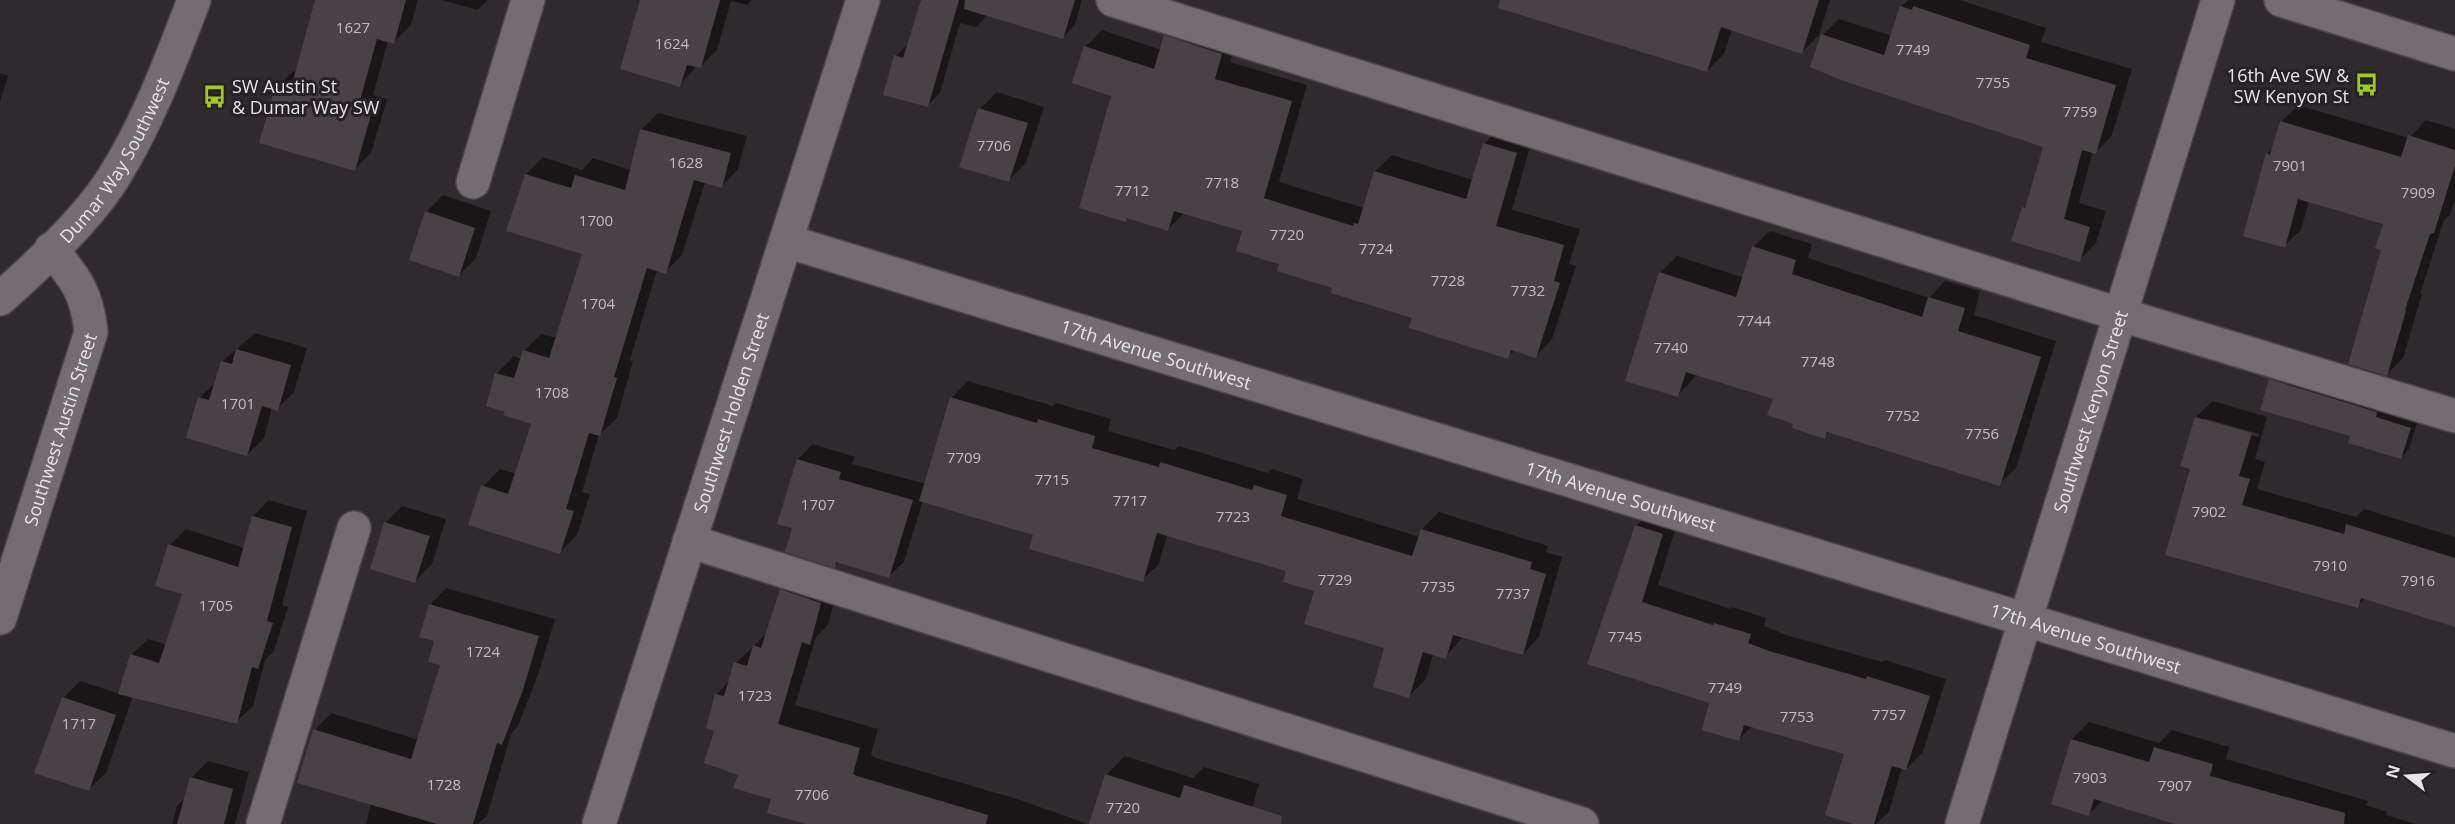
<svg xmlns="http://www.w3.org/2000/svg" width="2455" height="824" font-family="'Open Sans',sans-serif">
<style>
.shadow{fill:#0007;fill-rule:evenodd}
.building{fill:#484247}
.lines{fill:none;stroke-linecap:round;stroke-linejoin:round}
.minor-casing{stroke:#4a4549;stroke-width:36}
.minor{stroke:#736c71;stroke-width:33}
.labels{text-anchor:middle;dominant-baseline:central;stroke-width:6;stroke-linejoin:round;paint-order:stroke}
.number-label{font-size:15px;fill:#c0bcc0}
.poi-label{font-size:18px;fill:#e8e5e8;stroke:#262125;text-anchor:end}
.street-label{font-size:18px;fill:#e8e5e8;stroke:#262125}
</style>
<rect width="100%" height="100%" fill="#2f2a2e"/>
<g class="shadow">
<polygon points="316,0 418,0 411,25 394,42 388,41 373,95 387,99 371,153 354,170 260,142 276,88 293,71 297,72"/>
<polygon points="442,0 488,0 477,10"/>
<polygon points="641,0 752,0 747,5 731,1 717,50 700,67 697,66 679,85"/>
<polygon points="923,0 1082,0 1075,25 1063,37 988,15 976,27 960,23 940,93 928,105 896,56 908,44"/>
<polygon points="1563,0 1830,0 1819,35 1802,52 1732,29 1724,54 1707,71"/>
<polygon points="1908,0 1960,0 2046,28 2041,42 2132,69 2112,135 2096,152 2093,151 2079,203 2106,211 2096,243 2079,260 2023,208 2028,204 2045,146 1823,35 1839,19 1892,36 1901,7"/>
<polygon points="1182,20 1238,37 1230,62 1307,85 1279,182 1364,208 1375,171 1392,155 1473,180 1484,144 1501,127 1533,136 1512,210 1580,229 1569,264 1576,266 1552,339 1536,356 1515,349 1508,357 1281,263 1244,230 1184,213 1168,229 1128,217 1125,220 1113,95 1085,47 1102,30 1161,50 1165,36"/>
<polygon points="0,73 8,76 0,102"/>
<polygon points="997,92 1044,107 1026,163 1009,180 980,109"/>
<polygon points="2298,105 2409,138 2426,120 2455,129 2455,199 2450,215 2444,220 2420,294 2422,294 2403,358 2387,374 2383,249 2385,223 2309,201 2301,230 2284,246 2267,154 2274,147 2282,121"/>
<polygon points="658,113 747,136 738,169 722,186 705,182 682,255 665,272 657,270 630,360 633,361 617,418 599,435 582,492 590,494 577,535 560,552 483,486 500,469 516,474 533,423 488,405 497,373 514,356 522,359 524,351 541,334 557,338 583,253 526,174 543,157 582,170 593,158 631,170 641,130"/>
<polygon points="443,195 491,211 476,258 459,275 426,212"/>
<polygon points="1770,231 1812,244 1808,258 1929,298 1945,281 1980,291 1974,315 2056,341 2016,468 1999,484 1830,431 1824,437 1795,423 1774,398 1696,374 1694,378 1678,395 1660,273 1677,256 1744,278 1753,247"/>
<polygon points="255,333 307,348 294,392 277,409 272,407 264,438 247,455 199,398 217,381 223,361"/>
<polygon points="2279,371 2418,419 2409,449 2401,458 2352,435 2270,380"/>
<polygon points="968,381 1053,406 1056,403 1111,419 1108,431 1174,450 1179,446 1268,473 1272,469 1303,479 1297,499 1420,537 1422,529 1439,512 1548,546 1546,552 1562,557 1539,637 1523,654 1463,637 1445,657 1433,654 1426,679 1409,696 1386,647 1288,570 1167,535 1159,564 1142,580 1035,533 923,500 904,562 889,576 839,561 834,566 794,527 798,459 813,444 855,457 852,464 926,484 951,398"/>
<path d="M2213 401 2267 417 2255 459 2265 462 2257 489 2356 517 2364 509 2455 537V625L2366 598 2357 606 2192 468 2196 417ZM2204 418 2259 434 2258 437 2204 421Z"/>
<polygon points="269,500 307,511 282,605 288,607 274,651 265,660 253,706 236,722 133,696 106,773 89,789 63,698 80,681 120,694 131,655 148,639 167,645 184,593 170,545 186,529 244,548 253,516"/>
<polygon points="402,506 446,519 432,564 415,581 385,523"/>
<polygon points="1653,509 1679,517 1658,585 1731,609 1732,607 1766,618 1764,626 1786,635 1882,662 1885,660 1946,679 1923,752 1906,769 1902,767 1889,812 1876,824 1858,824 1846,753 1752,726 1739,739 1711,702 1589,663 1636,526"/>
<polygon points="800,572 839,584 828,625 816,637 795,705 878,729 871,755 876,758 1017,799 1088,824 810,824 740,774 716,730 716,695 730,680 736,663 767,633 781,590"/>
<polygon points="446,588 555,619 539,672 518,726 511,734 487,816 478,824 366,824 371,804 315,730 331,713 419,740 442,664 430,605"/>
<polygon points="2089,722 2159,743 2172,730 2229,747 2226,759 2368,801 2366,805 2387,812 2386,815 2416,824 2174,824 2175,822 2103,800 2089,814 2053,803 2072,739"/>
<polygon points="1125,756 1193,778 1204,767 1259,784 1247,824 1091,824 1106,775"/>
<polygon points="208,761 249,772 235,824 172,824 177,806 185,798 191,778"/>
</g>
<g class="building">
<polygon points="315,0 406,0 394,44 377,39 357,111 371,115 355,171 259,143 275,88 290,92"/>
<polygon points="640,0 720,0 701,68 687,65 680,87 620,69"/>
<polygon points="921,0 959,0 928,107 883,95 894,55 903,58"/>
<polygon points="965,0 1075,0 1063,39 964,9"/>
<polygon points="1500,0 1819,0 1802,54 1721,27 1707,72 1498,8"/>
<polygon points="1900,6 1912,10 1913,6 2030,45 2026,58 2116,85 2096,154 2082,150 2064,219 2090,227 2080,262 2011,241 2022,207 2025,208 2043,147 1841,80 1810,67 1821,34 1884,55"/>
<polygon points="1164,35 1222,54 1215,79 1292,101 1264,198 1353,226 1354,223 1358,224 1374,171 1466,199 1483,143 1517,153 1496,226 1564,245 1554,281 1560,283 1536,358 1511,350 1508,359 1409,328 1412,318 1331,293 1332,288 1277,271 1279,264 1236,251 1242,231 1174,211 1168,231 1127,218 1126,222 1079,208 1111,96 1072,83 1084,46 1154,69"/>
<polygon points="978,108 1028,123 1009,182 959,167"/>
<polygon points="2280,121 2401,157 2408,135 2455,150 2455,166 2434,233 2430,234 2405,310 2406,311 2387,376 2348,364 2381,250 2375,248 2383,224 2298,199 2285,248 2243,236 2266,153 2270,155"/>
<polygon points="640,129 731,153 722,188 694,180 666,274 647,268 614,377 617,378 600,436 589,433 566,509 574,511 560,554 468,525 481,485 508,494 531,424 503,415 505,412 486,406 495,373 514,378 523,350 549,358 582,254 506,231 525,174 571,188 575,175 625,190"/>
<polygon points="425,211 475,228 459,277 409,260"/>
<polygon points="1752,246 1796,260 1792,274 1922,317 1928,297 1965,308 1958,331 2041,357 2000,486 1827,432 1825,439 1792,428 1793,424 1767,415 1773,399 1686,372 1678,397 1625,381 1659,272 1736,297"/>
<polygon points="236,349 291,365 278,411 262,406 247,456 186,438 198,397 209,400 221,361 232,364"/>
<polygon points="2269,379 2377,412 2376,417 2411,428 2401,459 2348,443 2350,436 2260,410"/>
<polygon points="950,397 1037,423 1038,419 1095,436 1092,448 1159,467 1160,462 1252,490 1254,485 1287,495 1281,516 1412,556 1421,529 1532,562 1530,569 1546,574 1523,655 1453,635 1446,659 1423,652 1409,698 1373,687 1384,648 1304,624 1314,591 1283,582 1286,571 1157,533 1143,582 1029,549 1033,535 919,501"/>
<polygon points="2195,417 2252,433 2239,476 2250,479 2242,505 2344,534 2346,524 2455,558 2455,627 2361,598 2358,608 2165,555 2190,469 2180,466"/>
<polygon points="797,459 841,472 839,479 913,500 889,578 836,562 835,568 785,552 792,528 777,524"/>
<polygon points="252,516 292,527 267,621 273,623 258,669 252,667 237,724 118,694 130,654 159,663 182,594 155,586 168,544 238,567"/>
<polygon points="384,522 430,536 415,583 370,569"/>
<polygon points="1635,525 1663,534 1642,602 1713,625 1714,623 1751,634 1748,643 1769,651 1866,679 1867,676 1930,696 1906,770 1892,766 1874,824 1853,824 1825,815 1844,754 1744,725 1739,741 1702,730 1709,703 1587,664"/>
<polygon points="780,589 821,603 810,645 802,642 778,724 860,748 853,774 857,776 988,815 986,824 806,824 767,813 771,799 733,788 738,775 704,763 714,731 706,728 715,694 724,696 734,662 747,666 753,645 761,648"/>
<polygon points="429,604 539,636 523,690 502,745 497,743 473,824 437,824 297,783 313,729 411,759 440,665 428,662 434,641 419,637"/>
<polygon points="62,697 116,715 89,791 34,773"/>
<polygon points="2071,739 2149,762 2154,747 2213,764 2210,776 2345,813 2344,824 2175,824 2094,799 2089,816 2051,804"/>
<polygon points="1105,774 1180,798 1184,785 1282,816 1281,824 1089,824"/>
<polygon points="190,777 233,789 224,824 177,824"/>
</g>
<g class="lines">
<defs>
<g id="minor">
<polyline points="1113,0 2122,315 2455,416"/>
<polyline points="2281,0 2455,54"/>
<polyline points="473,182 528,0"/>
<path id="s1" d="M786 241 2455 751"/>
<path id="s2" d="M0 299C37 266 90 217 115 175 149 120 171 60 194 0"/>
<polyline points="689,541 1582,824"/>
<path id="s3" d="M0 618 91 332C87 293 76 279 51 249"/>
<polyline points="263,824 354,528"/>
<path id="s4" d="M599 824 863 0"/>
<path id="s5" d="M1962 824 2218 0"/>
</g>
</defs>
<use href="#minor" class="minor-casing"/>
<use href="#minor" class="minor"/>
</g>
<defs>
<symbol id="bus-bare" viewBox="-9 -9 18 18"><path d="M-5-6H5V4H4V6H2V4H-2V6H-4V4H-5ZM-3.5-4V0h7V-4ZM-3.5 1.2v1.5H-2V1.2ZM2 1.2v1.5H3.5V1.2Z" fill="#a3c926" stroke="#262125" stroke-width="2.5" paint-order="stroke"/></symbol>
</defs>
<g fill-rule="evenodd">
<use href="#bus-bare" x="2350" y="68" width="33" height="33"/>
<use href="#bus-bare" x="198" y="80" width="33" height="33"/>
</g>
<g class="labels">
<g class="number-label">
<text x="353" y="27">1627</text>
<text x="672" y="43">1624</text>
<text x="1913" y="49">7749</text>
<text x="1993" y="82">7755</text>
<text x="2080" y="111">7759</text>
<text x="994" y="145">7706</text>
<text x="686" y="162">1628</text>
<text x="2290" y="165">7901</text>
<text x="1222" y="182">7718</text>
<text x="1132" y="190">7712</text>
<text x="2418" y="192">7909</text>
<text x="596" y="220">1700</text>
<text x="1287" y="234">7720</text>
<text x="1376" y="248">7724</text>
<text x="1448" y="280">7728</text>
<text x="1528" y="290">7732</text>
<text x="598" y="303">1704</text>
<text x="1754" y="320">7744</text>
<text x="1671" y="347">7740</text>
<text x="1818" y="361">7748</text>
<text x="552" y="392">1708</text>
<text x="238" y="403">1701</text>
<text x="1903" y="415">7752</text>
<text x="1982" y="433">7756</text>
<text x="964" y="457">7709</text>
<text x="1052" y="479">7715</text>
<text x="1130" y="500">7717</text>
<text x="818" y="504">1707</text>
<text x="2209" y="511">7902</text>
<text x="1233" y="516">7723</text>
<text x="2330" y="565">7910</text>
<text x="1335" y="579">7729</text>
<text x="2418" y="580">7916</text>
<text x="1438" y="586">7735</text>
<text x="1513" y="593">7737</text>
<text x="216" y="605">1705</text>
<text x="1625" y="636">7745</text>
<text x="483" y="651">1724</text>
<text x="1725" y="687">7749</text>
<text x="755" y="695">1723</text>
<text x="1889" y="714">7757</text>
<text x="1797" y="716">7753</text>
<text x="79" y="723">1717</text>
<text x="2090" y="777">7903</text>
<text x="444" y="784">1728</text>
<text x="2175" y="785">7907</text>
<text x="812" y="794">7706</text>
<text x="1123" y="807">7720</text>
</g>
<g class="poi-label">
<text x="2349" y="75">16th Ave SW &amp;<tspan x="2349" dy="21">SW Kenyon St</tspan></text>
<text x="232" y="86" text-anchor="start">SW Austin St<tspan x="232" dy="21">&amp; Dumar Way SW</tspan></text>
</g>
<g class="street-label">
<text stroke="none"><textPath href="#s2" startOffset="182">Dumar Way Southwest</textPath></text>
<text stroke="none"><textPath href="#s1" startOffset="387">17th Avenue Southwest</textPath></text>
<text stroke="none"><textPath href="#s4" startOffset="432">Southwest Holden Street</textPath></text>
<text stroke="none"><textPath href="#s5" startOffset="432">Southwest Kenyon Street</textPath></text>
<text stroke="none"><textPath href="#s3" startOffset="198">Southwest Austin Street</textPath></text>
<text stroke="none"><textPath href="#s1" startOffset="873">17th Avenue Southwest</textPath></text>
<text stroke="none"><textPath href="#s1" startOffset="1359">17th Avenue Southwest</textPath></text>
</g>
</g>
<g transform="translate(2407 776) rotate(287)" stroke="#262125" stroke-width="4.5" paint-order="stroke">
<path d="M0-4.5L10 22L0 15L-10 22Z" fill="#e8e5e8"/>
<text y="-9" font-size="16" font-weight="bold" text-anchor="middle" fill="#e8e5e8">N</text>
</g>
</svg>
